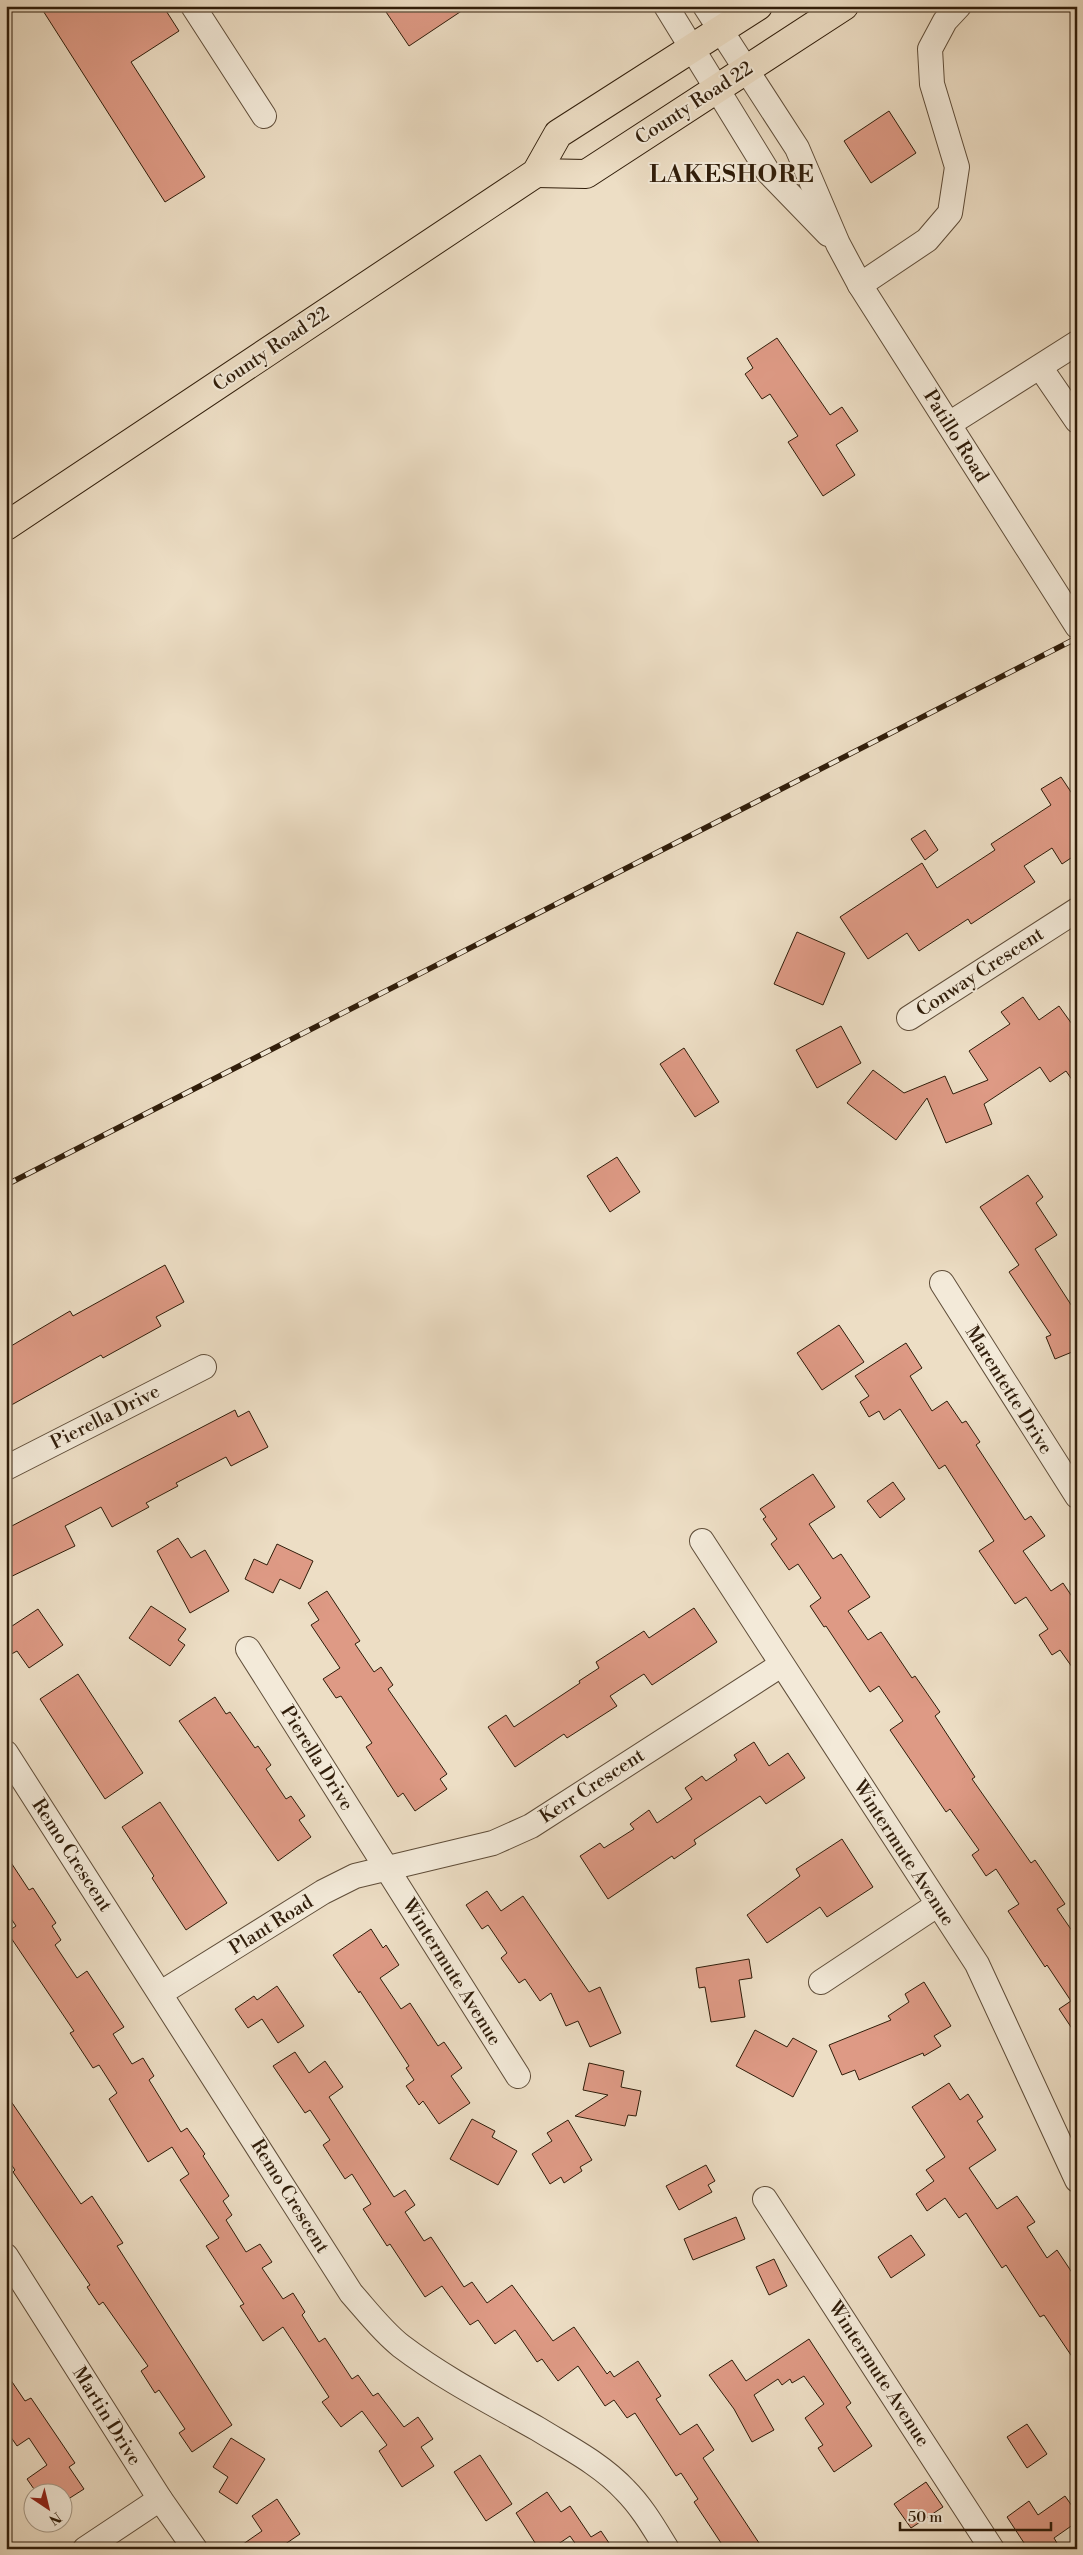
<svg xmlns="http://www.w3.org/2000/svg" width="1083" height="2555" font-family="'Libre Bodoni',serif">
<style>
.building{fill:#de9a85;stroke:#301d0a}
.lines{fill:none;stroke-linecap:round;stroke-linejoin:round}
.minor-casing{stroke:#5f4d39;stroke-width:26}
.major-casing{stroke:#301d0a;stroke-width:30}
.minor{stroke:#f3ead9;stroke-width:24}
.major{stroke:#eddec5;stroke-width:28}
.rail-casing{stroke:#301d0a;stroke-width:5.5}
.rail{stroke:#f3ead9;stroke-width:4;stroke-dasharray:11;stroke-linecap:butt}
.labels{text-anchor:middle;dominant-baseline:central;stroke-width:4;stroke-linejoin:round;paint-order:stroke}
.street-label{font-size:19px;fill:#301d0a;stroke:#f3ead9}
.district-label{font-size:24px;font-weight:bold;letter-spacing:1px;fill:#301d0a;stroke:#f3ead9}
</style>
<rect width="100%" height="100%" fill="#eddec5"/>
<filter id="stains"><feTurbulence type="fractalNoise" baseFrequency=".004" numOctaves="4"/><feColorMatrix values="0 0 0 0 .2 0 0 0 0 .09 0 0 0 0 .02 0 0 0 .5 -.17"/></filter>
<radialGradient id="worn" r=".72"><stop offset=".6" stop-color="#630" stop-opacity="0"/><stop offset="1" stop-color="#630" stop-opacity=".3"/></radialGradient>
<g class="building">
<polygon points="40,6 163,6 179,31 131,62 205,177 165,202"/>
<polygon points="382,6 469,6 409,46"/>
<polygon points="889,111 916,153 871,183 844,141"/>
<polygon points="777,338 830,415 842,407 858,431 836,445 855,475 823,496 788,442 798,436 770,394 762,399 745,374 753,368 747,358"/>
<polygon points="1061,777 1077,801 1077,854 1062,864 1052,848 1024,866 1035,882 971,924 968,919 919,951 907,933 868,959 840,917 922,863 937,888 995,850 991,844 1051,805 1041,789"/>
<polygon points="925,830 938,850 925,860 911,839"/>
<polygon points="797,932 845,953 823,1005 774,984"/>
<polygon points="1023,997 1039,1020 1059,1006 1077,1031 1077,1087 1066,1071 1050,1082 1040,1067 984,1104 992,1124 946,1143 927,1098 896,1140 847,1103 873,1070 904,1093 945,1076 953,1094 988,1080 969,1051 1010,1024 1001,1012"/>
<polygon points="841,1026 861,1063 817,1088 796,1050"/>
<polygon points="684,1048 719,1102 695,1117 660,1064"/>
<polygon points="617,1157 640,1192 610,1212 587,1176"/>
<polygon points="1028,1175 1043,1197 1036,1203 1057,1235 1035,1249 1077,1314 1077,1350 1055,1359 1046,1337 1051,1335 1009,1272 1019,1265 980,1207"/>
<polygon points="165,1265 184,1302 156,1317 161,1326 103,1358 101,1355 6,1408 6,1349 70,1311 73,1316"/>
<polygon points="839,1325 864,1362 822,1390 797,1353"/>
<polygon points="906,1343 922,1368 910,1376 932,1411 947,1401 962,1423 966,1421 980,1442 976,1445 1025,1520 1031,1516 1045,1536 1023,1551 1051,1591 1063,1583 1077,1604 1077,1674 1060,1650 1052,1655 1039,1635 1048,1629 1026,1597 1015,1604 979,1551 994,1541 945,1465 939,1469 900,1409 884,1420 879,1411 869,1417 860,1402 869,1396 855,1376"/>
<polygon points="235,1410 238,1417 249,1411 268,1447 231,1466 226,1457 176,1483 178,1486 146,1503 149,1507 112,1527 101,1507 65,1526 75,1546 6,1579 6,1529"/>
<polygon points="813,1474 835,1507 809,1524 833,1559 841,1554 870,1597 848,1611 868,1640 881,1632 912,1678 915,1676 940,1712 935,1716 975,1777 972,1779 1031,1863 1035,1860 1065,1904 1057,1909 1077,1938 1077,2036 1059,2009 1071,2001 1047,1965 1045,1967 1008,1911 1019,1904 996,1869 986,1876 972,1855 979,1850 950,1809 946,1812 890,1730 903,1721 879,1686 870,1692 826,1626 824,1627 810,1606 821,1598 798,1564 789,1570 771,1544 777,1539 763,1519 766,1517 760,1509"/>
<polygon points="893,1482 905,1499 880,1518 867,1501"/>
<polygon points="178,1538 191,1558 205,1550 229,1591 190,1613 157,1551"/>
<polygon points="277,1544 313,1561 300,1589 280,1579 273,1593 245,1579 254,1559 267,1565"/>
<polygon points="327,1591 360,1641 355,1644 374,1672 381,1667 393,1685 388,1689 447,1774 440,1779 447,1789 415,1811 403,1793 398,1797 366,1747 372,1743 341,1696 336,1698 323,1679 340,1668 311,1625 319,1620 308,1603"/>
<polygon points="151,1606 186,1629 178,1640 185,1645 170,1666 129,1638"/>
<polygon points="694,1608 717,1642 652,1685 644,1674 610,1696 617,1706 567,1738 564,1734 515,1767 488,1727 506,1715 514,1727 580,1683 579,1681 599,1668 596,1662 644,1631 649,1638"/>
<polygon points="38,1609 63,1645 29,1668 17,1651 6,1657 6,1630"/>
<polygon points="78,1674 143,1773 105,1799 40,1699"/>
<polygon points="215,1697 226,1714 230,1712 255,1748 258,1746 271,1765 266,1769 286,1799 291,1796 305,1816 299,1820 311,1837 278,1861 179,1721"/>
<polygon points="754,1742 769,1766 788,1753 805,1778 766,1804 760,1796 694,1840 696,1844 674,1859 672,1856 608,1899 580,1856 600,1843 604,1848 634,1829 630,1824 649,1810 657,1823 692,1799 685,1788 702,1776 706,1781 737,1760 734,1755"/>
<polygon points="160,1802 227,1903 186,1930 152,1878 154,1876 122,1827"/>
<polygon points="842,1839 873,1887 827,1917 820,1907 767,1943 747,1915 800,1876 796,1869"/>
<polygon points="6,1855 29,1890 33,1888 56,1923 52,1926 61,1940 55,1945 77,1978 87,1971 124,2027 113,2034 132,2064 143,2058 154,2076 149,2080 162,2101 181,2132 187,2128 205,2154 203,2156 229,2196 223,2201 232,2215 226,2220 246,2252 260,2244 272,2262 262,2268 283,2299 293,2293 305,2312 302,2315 319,2342 325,2338 352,2379 358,2375 373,2396 378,2393 404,2427 418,2417 433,2439 421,2447 434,2466 402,2487 379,2451 387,2445 362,2411 341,2427 322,2402 329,2397 283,2327 263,2341 240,2306 244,2304 206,2246 219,2238 180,2180 189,2174 172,2147 148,2162 109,2099 117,2093 99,2065 93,2068 70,2033 74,2031 7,1932 16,1926 6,1911"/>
<polygon points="487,1891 501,1911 523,1896 589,1992 600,1987 621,2033 590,2047 578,2021 566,2026 551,1993 540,2001 525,1979 519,1983 501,1958 507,1953 488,1925 482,1929 466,1905"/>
<polygon points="371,1929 383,1948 386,1945 399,1965 380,1978 401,2009 410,2003 438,2046 444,2042 462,2068 451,2076 470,2103 439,2124 423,2101 419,2105 406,2086 414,2080 406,2068 409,2066 360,1991 359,1993 333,1955"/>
<polygon points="749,1959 752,1978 739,1980 745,2017 711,2022 705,1987 699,1988 696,1968"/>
<polygon points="924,1982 951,2026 934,2036 941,2046 924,2056 923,2053 859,2080 855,2070 842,2075 829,2045 891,2020 888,2016 909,2002 905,1994"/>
<polygon points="277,1986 304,2026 278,2043 262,2019 248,2028 235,2009 254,1996 257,2000"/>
<polygon points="755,2030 787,2047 793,2038 817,2051 793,2097 736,2066"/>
<polygon points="295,2052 309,2073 325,2061 343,2087 329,2097 394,2197 405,2190 415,2205 405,2212 424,2241 431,2237 464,2287 472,2282 487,2303 512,2285 553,2341 574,2327 607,2374 610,2371 614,2377 638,2361 661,2396 656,2399 680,2435 697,2424 714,2450 703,2458 763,2549 725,2549 694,2502 698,2499 681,2473 676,2476 635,2413 627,2418 614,2400 605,2406 578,2366 558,2381 542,2359 537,2362 515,2330 495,2344 478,2320 470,2325 442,2286 425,2297 390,2244 387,2246 363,2209 371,2204 352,2174 345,2179 323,2145 330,2140 310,2110 305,2113 273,2066"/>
<polygon points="589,2063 624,2071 621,2087 641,2091 636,2116 628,2115 625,2126 575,2116 608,2095 583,2090"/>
<polygon points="949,2083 960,2100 968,2094 983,2117 977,2121 996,2150 969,2168 997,2209 1017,2196 1035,2222 1027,2227 1047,2258 1057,2250 1077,2280 1077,2364 1044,2315 1040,2317 1006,2265 1002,2268 966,2213 959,2218 945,2198 927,2211 916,2194 934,2181 926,2170 945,2157 912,2107"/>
<polygon points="6,2094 81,2204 92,2196 123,2243 117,2246 232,2425 192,2452 179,2433 185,2429 159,2390 155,2393 141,2371 148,2366 103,2302 99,2305 87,2287 90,2285 13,2172 15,2170 6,2157"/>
<polygon points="472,2119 495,2131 492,2137 517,2151 498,2185 450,2159"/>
<polygon points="568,2120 592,2160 580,2167 582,2171 564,2183 561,2177 550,2184 532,2154 552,2141 547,2133"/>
<polygon points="706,2165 715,2181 708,2185 712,2192 679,2210 666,2186"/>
<polygon points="736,2217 745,2239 693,2260 684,2239"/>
<polygon points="911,2235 925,2255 891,2278 878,2257"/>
<polygon points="774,2259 787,2286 769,2295 756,2267"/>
<polygon points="809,2339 851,2403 846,2407 872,2446 834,2472 818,2448 823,2445 805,2418 824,2404 804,2376 792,2383 790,2379 782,2385 778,2379 754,2395 774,2430 752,2442 734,2409 709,2375 732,2360 746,2381"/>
<polygon points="6,2373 25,2401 31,2398 75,2463 69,2467 84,2489 62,2503 62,2492 36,2492 27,2479 47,2465 29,2438 17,2446 6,2430"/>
<polygon points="1027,2424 1047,2454 1027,2468 1007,2437"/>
<polygon points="231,2438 265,2459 237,2504 219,2492 228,2477 213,2467"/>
<polygon points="480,2455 512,2504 486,2521 454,2472"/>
<polygon points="926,2482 943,2507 911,2528 894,2504"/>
<polygon points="547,2492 561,2512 570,2506 591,2537 601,2531 613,2549 574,2549 577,2546 570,2536 551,2549 539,2549 516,2513"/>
<polygon points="1065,2496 1077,2513 1077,2522 1054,2538 1057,2543 1049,2549 1028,2549 1007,2517 1029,2501 1038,2515"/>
<polygon points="277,2499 300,2534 278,2549 236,2549 262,2531 252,2516"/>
</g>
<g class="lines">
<defs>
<g id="minor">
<polyline points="193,6 264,116"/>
<polyline points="666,6 768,172 828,234"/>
<polyline points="705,6 797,148 838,244 860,285 1077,626"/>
<polyline points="860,285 927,240 950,213 957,167 932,84 930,49 945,21 959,6"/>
<polyline points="1040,367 1077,421"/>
<polyline points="949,424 1077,343"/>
<polyline points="909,1018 1077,910"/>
<polyline points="942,1283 1077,1496"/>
<polyline points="6,1468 204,1367"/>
<polyline points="702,1541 977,1964 1077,2180"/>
<polyline points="248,1649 518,2076"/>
<path d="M6 1753 351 2293C367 2311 382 2331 401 2346 443 2378 492 2403 538 2429 567 2447 601 2464 625 2490 642 2507 654 2528 667 2549"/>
<polyline points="821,1982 937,1905"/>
<polyline points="161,1993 323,1892 355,1876 493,1843 531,1826 781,1665"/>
<polyline points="765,2199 992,2549"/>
<polyline points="6,2256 160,2499 195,2549"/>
<polyline points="85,2549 160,2499"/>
</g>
<g id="major">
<polyline points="536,173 586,174 844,6"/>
<polyline points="6,526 536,173 558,134 758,6"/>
</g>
</defs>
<use href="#minor" class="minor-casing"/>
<use href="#major" class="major-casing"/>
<use href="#minor" class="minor"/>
<use href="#major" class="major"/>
<defs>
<polyline id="rail" points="6,1185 1077,638"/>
</defs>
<use href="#rail" class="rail-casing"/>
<use href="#rail" class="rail"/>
</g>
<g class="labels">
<g class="street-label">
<text transform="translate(694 103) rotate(-33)">County Road 22</text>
<text transform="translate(271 349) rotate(-34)">County Road 22</text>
<text transform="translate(956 436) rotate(58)">Patillo Road</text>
<text transform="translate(980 972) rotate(-33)">Conway Crescent</text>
<text transform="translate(1009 1390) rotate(58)">Marentette Drive</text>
<text transform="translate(105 1417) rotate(-27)">Pierella Drive</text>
<text transform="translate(317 1758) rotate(58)">Pierella Drive</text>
<text transform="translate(592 1786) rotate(-33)">Kerr Crescent</text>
<text transform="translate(904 1853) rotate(57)">Wintermute Avenue</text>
<text transform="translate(72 1855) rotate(57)">Remo Crescent</text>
<text transform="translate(271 1925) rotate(-32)">Plant Road</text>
<text transform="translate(452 1972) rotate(58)">Wintermute Avenue</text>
<text transform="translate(290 2196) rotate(58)">Remo Crescent</text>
<text transform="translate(879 2374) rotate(57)">Wintermute Avenue</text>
<text transform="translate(107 2416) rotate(58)">Martin Drive</text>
</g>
<g class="district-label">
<text x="732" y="175">LAKESHORE</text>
</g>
</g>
<rect width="1083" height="2555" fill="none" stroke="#eddec5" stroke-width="25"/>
<rect x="8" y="8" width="1068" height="2540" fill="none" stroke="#301d0a" stroke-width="2.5"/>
<rect x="12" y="12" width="1058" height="2530" fill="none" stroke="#301d0a"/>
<g transform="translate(48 2508) rotate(145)"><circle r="24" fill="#f3ead9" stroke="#a59886"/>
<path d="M0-4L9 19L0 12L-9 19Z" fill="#8f2418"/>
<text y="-8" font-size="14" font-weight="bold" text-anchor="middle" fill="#301d0a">N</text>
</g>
<path d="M900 2522v8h151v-8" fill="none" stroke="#301d0a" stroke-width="2.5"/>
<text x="908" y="2522" font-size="15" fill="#301d0a" stroke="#f3ead9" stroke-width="4" paint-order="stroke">50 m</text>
<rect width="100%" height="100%" filter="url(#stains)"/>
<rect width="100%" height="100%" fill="url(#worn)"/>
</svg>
